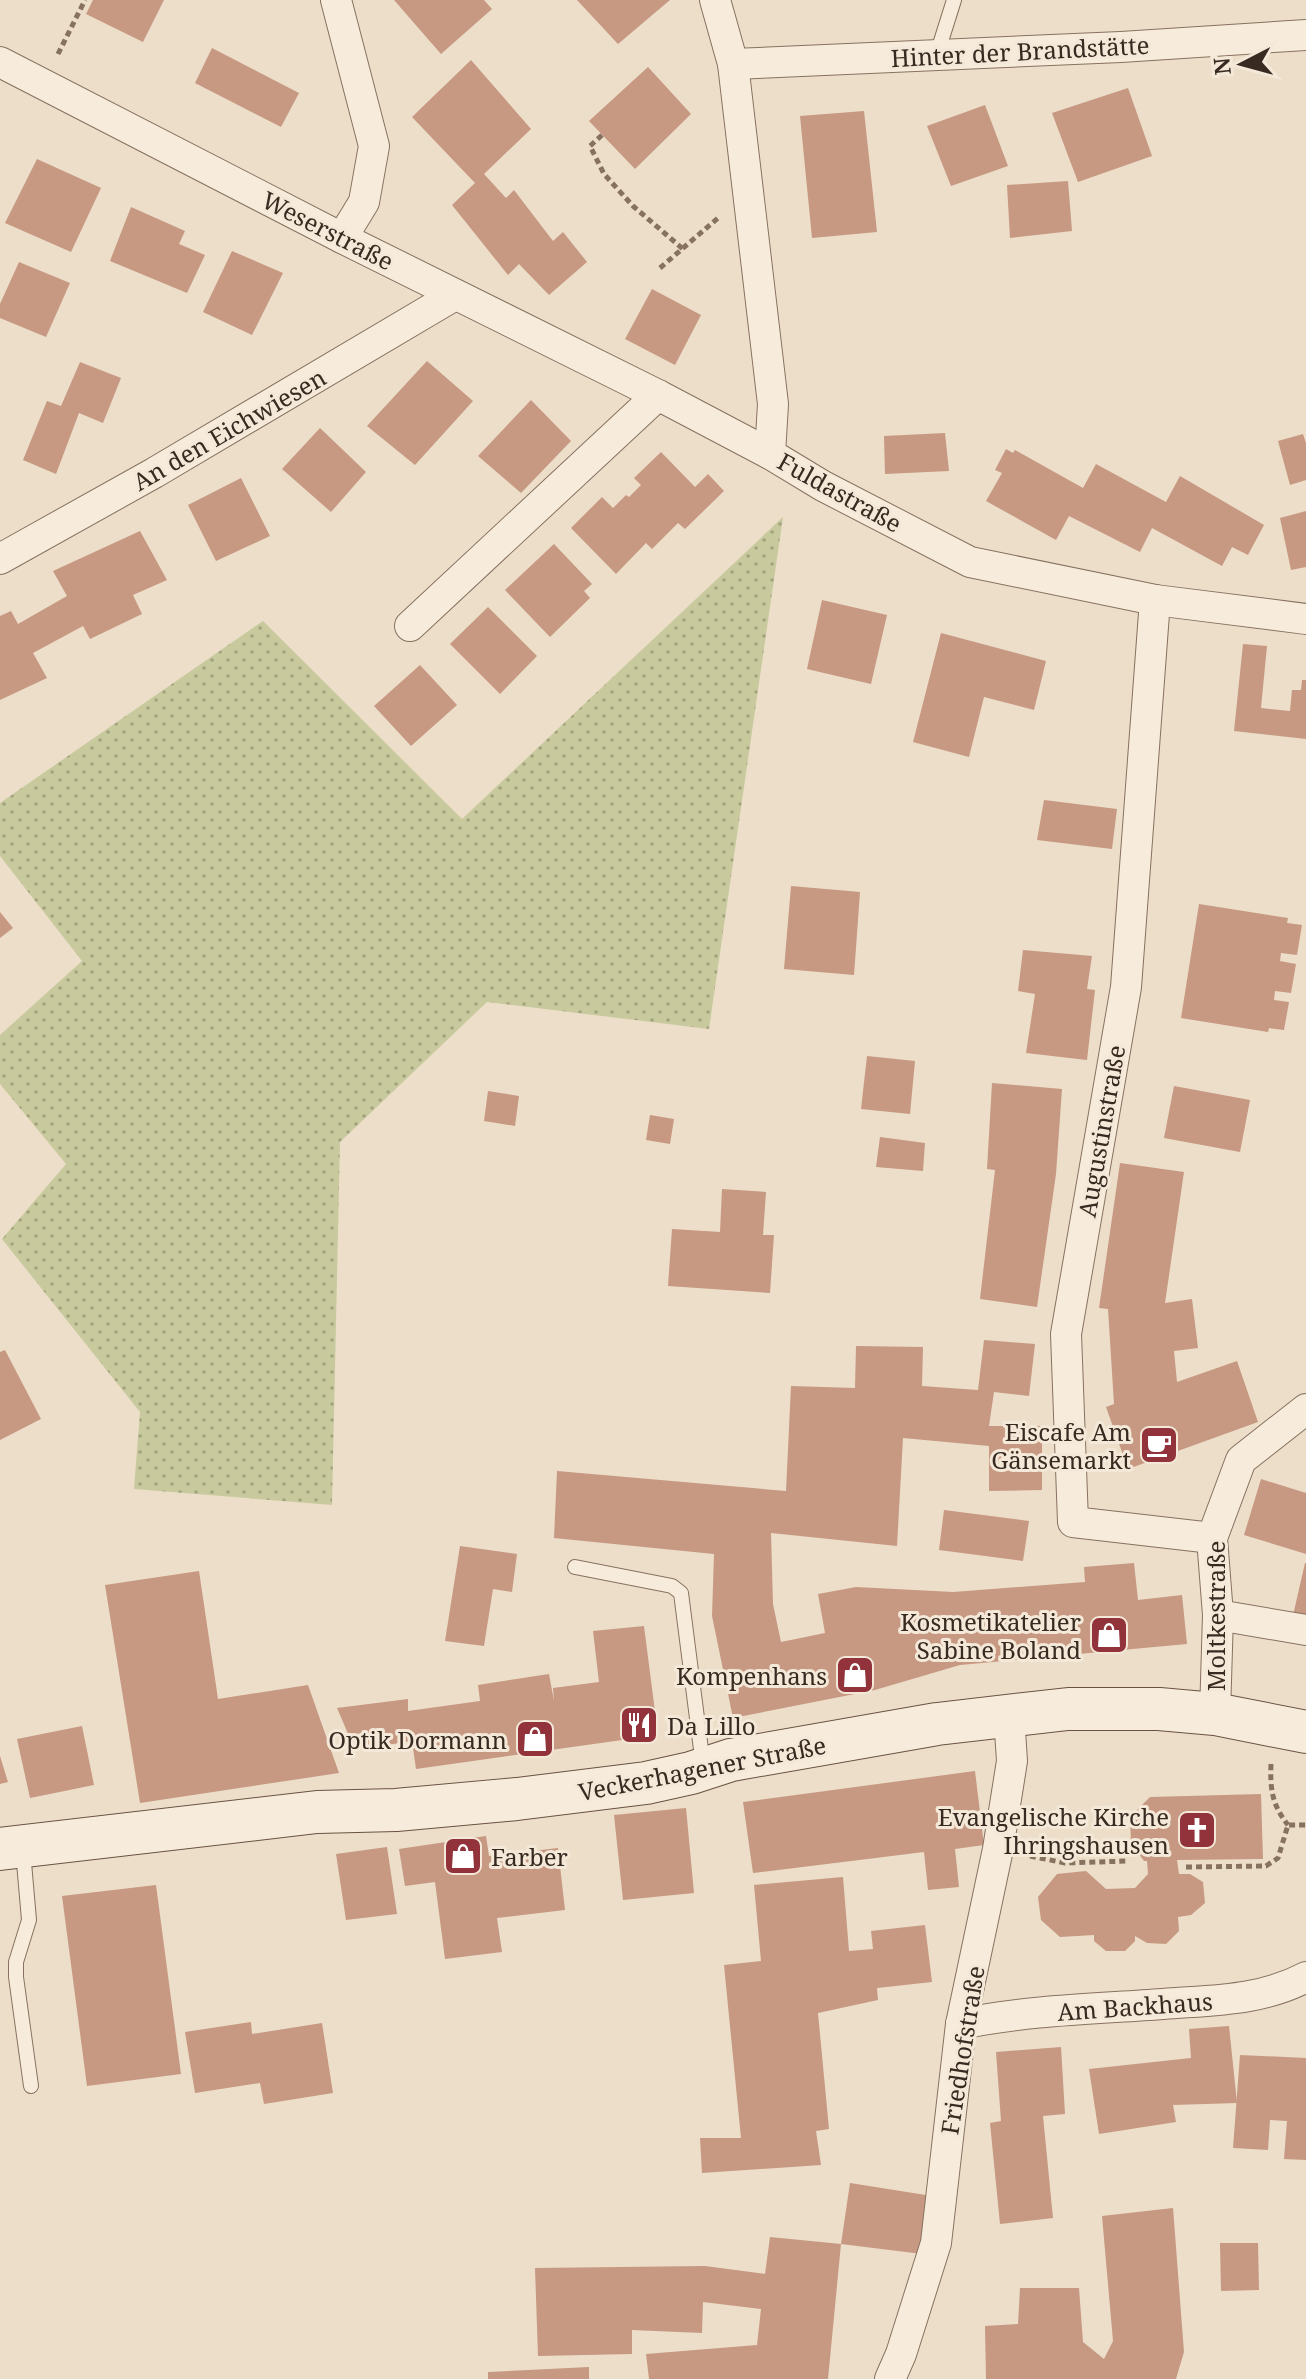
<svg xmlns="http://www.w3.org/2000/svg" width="1306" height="2379" font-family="'Noto Serif',serif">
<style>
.grass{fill:url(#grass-dots)}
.building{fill:#c79882}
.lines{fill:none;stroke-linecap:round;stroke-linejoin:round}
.lane-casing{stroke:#87715f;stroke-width:16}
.street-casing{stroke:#87715f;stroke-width:32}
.secondary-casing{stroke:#695242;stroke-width:44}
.path{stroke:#87715f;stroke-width:5;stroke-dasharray:6 4;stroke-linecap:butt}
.lane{stroke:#f7ecdc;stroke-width:14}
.street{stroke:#f7ecdc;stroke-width:30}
.secondary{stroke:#f7ecdc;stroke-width:42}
.labels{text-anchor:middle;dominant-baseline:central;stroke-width:6;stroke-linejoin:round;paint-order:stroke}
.street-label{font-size:24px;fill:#392a21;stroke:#f4e9d8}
.poi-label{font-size:24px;fill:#392a21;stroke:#f4e9d8;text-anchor:end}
</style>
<defs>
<pattern id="grass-dots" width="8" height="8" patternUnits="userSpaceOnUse" patternTransform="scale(2)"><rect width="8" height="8" fill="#c8ca9d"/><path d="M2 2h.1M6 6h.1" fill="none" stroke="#a3a480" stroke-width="1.8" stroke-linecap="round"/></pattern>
</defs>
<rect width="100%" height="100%" fill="#ecdec9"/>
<polygon class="grass" points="783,517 709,1029 487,1002 340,1142 332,1505 134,1489 140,1412 2,1239 66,1164 0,1084 0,1035 82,961 0,856 0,803 263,621 462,819"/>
<g class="building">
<polygon points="93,0 164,0 143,42 86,14"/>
<polygon points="394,0 484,0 492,9 441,54"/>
<polygon points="577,0 670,0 618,44"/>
<polygon points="212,48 299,93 281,127 195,83"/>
<polygon points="471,60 531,129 484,174 506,198 514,190 553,241 563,232 587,262 549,295 519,264 508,275 452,205 475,183 412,117"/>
<polygon points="648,67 691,114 635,169 589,121"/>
<polygon points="1128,88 1152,156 1078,182 1052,113"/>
<polygon points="985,105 1008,166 951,186 927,126"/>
<polygon points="864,111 877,232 812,238 800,116"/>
<polygon points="37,159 101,188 71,252 5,223"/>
<polygon points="1068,181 1072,231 1010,238 1007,185"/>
<polygon points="131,207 185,231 179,244 205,255 187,293 110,261"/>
<polygon points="232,251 283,273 252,335 203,312"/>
<polygon points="19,262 70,283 46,337 0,318 0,304"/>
<polygon points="652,289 701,315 675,365 625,339"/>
<polygon points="427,361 473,401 415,465 367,426"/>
<polygon points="80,362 121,378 103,423 79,413 56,474 23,460 47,401 61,406"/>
<polygon points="531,400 571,441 521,493 478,456"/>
<polygon points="320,428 366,472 331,512 282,469"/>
<polygon points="945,433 949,471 885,474 884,436"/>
<polygon points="1303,434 1306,443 1306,480 1290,485 1278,441"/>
<polygon points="1006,449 1013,453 1015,450 1083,488 1096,464 1166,502 1180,476 1264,525 1248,555 1232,547 1222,566 1152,528 1140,552 1069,516 1056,540 986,501 1002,473 995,470"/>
<polygon points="661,452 695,487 708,474 724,491 685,529 678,523 652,549 646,543 616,574 571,528 602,497 613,508 626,495 629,497 641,485 634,478"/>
<polygon points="241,478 270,536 216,561 188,505"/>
<polygon points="1306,511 1306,567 1291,570 1280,518"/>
<polygon points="140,531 167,580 133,595 142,614 90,639 83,626 33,653 47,678 0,700 0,616 11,611 18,624 67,596 53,571"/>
<polygon points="554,544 592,584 584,591 590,598 550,637 505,590"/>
<polygon points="822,600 887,615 871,684 807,669"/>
<polygon points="488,607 537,656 500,694 450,644"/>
<polygon points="941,633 1046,661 1034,710 984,697 969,757 913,742"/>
<polygon points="1243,644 1267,646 1261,708 1290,711 1292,690 1301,690 1302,680 1306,680 1306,739 1234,731"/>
<polygon points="420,665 457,705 411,746 374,706"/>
<polygon points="1044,800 1117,809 1112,849 1037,840"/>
<polygon points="791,886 860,892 854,975 784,969"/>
<polygon points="1199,904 1288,918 1287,923 1302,925 1297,955 1281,953 1280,961 1296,964 1291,993 1275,991 1274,1000 1289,1002 1284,1030 1269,1028 1268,1032 1181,1018"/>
<polygon points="0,912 13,928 0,938"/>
<polygon points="1023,950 1092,956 1087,989 1095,990 1087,1060 1026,1053 1035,994 1018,991"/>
<polygon points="867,1056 915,1061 910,1114 861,1109"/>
<polygon points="992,1083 1062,1089 1056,1174 1037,1307 980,1299 995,1170 987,1169"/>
<polygon points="1174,1086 1250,1100 1240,1152 1164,1138"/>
<polygon points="488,1091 519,1096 515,1126 484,1121"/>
<polygon points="650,1115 674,1119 670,1144 646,1140"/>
<polygon points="880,1137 925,1143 923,1171 876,1167"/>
<polygon points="1120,1163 1184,1172 1165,1303 1192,1299 1198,1348 1174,1351 1177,1382 1237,1361 1258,1422 1128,1469 1106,1407 1114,1404 1108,1309 1099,1308"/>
<polygon points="722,1189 766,1192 763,1235 774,1235 770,1293 668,1286 672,1229 720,1232"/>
<polygon points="984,1340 1035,1344 1029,1396 994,1392 989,1426 1042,1426 1042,1490 989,1491 989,1446 903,1438 897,1546 771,1533 773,1604 781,1642 825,1633 818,1594 856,1587 953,1592 1085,1582 1084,1567 1134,1563 1138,1600 1182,1595 1187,1644 960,1665 875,1690 733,1718 712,1616 714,1554 554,1538 557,1471 786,1491 791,1386 855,1388 856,1346 923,1347 922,1386 978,1390"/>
<polygon points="5,1350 41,1419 0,1440 0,1352"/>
<polygon points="1261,1479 1306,1493 1306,1554 1244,1535"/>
<polygon points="944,1510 1029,1521 1023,1561 939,1550"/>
<polygon points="460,1546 517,1554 512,1592 493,1589 484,1646 445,1641"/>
<polygon points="1305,1563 1306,1563 1306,1627 1291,1624"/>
<polygon points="199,1571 218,1699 308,1685 339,1773 140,1803 105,1585"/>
<polygon points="644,1626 658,1735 416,1769 412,1741 355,1750 337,1708 408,1699 408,1711 480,1701 478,1685 549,1674 554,1701 553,1688 599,1682 593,1631"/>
<polygon points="82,1726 94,1785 30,1798 17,1739"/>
<polygon points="0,1756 8,1782 0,1784"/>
<polygon points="975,1771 984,1845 955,1849 959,1887 928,1890 924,1852 753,1873 743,1802"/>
<polygon points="1261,1794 1263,1859 1177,1860 1179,1874 1190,1874 1203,1882 1205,1903 1191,1915 1178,1917 1179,1931 1166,1944 1147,1943 1135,1936 1135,1941 1125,1951 1106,1951 1094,1941 1094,1935 1060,1937 1041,1920 1038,1897 1057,1874 1086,1871 1106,1889 1135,1888 1148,1874 1147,1861 1144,1861 1131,1843 1130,1817 1150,1797"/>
<polygon points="686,1808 694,1893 623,1900 614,1815"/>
<polygon points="486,1836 489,1856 558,1848 565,1910 497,1918 502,1952 445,1959 435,1882 405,1886 399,1849"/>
<polygon points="387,1847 397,1914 346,1920 336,1854"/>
<polygon points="843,1877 849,1951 873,1949 871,1931 925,1925 932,1982 877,1988 878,2000 818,2013 829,2129 816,2131 821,2165 702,2173 700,2138 741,2138 724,1965 761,1961 754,1885"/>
<polygon points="156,1885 181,2074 87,2086 62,1896"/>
<polygon points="251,2022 252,2034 322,2023 333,2093 264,2104 260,2083 195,2093 185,2032"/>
<polygon points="1229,2026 1237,2103 1173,2105 1176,2122 1099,2134 1089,2069 1191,2058 1189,2029"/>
<polygon points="1061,2047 1065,2114 1043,2116 1053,2218 1000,2224 990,2123 1001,2121 996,2052"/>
<polygon points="1240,2055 1306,2058 1306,2160 1284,2159 1287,2121 1270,2120 1268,2150 1233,2148"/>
<polygon points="850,2183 932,2196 922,2254 841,2244"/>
<polygon points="1173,2208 1184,2352 1176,2379 986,2379 985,2326 1018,2324 1020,2288 1079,2288 1083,2342 1104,2359 1113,2341 1102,2216"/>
<polygon points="770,2237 841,2244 828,2379 649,2379 646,2354 757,2345 761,2309 703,2302 702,2333 632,2330 632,2354 538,2356 535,2268 705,2266 765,2274"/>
<polygon points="1220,2243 1258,2243 1259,2290 1221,2291"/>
<polygon points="589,2367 589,2379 488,2379 488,2372"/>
</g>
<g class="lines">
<defs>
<g id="lane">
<polyline points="937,54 954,0"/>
<polyline points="575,1567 672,1586 681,1593 703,1765"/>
<polyline points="23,1851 29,1920 16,1962 16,1977 31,2086"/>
</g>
<g id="street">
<polyline points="336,0 374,146 364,202 342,238"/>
<polyline points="715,0 733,64 773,404 770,454"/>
<polyline points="0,62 342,238 658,395 770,454 823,486 970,562 1155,600 1306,619"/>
<polyline points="733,64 1121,47 1306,35"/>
<polyline points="0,559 154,473 455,295"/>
<polyline points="1155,600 1126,987 1066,1334 1073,1522 1212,1538"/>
<polyline points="410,626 658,395"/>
<polyline points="1218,1615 1306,1630"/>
<polyline points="1215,1714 1218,1615 1212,1538 1241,1460 1306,1409"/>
<path d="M961 2024C1028 2010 1095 2009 1163 2004 1212 2000 1261 2001 1306 1977"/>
<polyline points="890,2379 901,2354 936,2243 961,2024 998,1849 1012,1761 1009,1716"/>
</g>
<polyline id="secondary" points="0,1849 317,1812 396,1810 517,1799 646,1783 691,1773 731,1760 937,1724 1068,1709 1159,1709 1215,1714 1306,1732"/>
</defs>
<use href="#lane" class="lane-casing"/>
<use href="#street" class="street-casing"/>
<use href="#secondary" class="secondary-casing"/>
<g class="path">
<polyline points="58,54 85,0"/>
<polyline points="602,135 590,146 604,174 633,206 683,249"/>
<polyline points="660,268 718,218"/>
<path d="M1271 1764C1270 1789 1272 1805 1288 1825"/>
<polyline points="1030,1856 1065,1863 1128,1861"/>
<polyline points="1186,1867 1266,1866 1278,1858 1288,1825 1306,1825"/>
</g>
<use href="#lane" class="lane"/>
<use href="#street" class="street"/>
<use href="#secondary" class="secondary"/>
</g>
<defs>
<symbol id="cafe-square" viewBox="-11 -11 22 22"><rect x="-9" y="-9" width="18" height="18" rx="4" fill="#92333c" stroke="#f4e9d8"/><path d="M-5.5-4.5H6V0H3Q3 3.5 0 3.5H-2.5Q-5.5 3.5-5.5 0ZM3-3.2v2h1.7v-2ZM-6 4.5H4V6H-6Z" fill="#fff"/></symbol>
<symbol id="shop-square" viewBox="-11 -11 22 22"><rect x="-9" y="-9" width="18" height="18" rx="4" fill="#92333c" stroke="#f4e9d8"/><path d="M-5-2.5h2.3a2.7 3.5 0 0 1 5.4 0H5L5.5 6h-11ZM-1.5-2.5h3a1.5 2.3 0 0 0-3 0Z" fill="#fff"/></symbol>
<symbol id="restaurant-square" viewBox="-11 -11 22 22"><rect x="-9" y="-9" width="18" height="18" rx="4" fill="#92333c" stroke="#f4e9d8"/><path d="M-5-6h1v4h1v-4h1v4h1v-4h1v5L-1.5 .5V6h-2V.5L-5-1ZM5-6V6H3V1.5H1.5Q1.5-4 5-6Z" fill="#fff"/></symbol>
<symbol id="church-square" viewBox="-11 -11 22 22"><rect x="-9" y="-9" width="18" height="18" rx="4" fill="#92333c" stroke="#f4e9d8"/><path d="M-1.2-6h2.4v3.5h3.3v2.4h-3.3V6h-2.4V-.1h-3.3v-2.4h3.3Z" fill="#fff"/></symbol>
</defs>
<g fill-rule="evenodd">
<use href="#cafe-square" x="1137" y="1423" width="44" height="44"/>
<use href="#shop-square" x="1087" y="1613" width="44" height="44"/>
<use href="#shop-square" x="833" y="1653" width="44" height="44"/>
<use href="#restaurant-square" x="617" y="1703" width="44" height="44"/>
<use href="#shop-square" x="513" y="1717" width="44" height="44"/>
<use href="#church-square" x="1175" y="1808" width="44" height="44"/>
<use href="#shop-square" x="441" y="1834" width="44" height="44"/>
</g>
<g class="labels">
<g class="street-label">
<text transform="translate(1020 51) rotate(-3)">Hinter der Brandstätte</text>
<text transform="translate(328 230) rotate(27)">Weserstraße</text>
<text transform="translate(229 429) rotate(-30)">An den Eichwiesen</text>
<text transform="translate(840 492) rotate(29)">Fuldastraße</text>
<text transform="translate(1101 1131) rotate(-80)">Augustinstraße</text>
<text transform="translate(1215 1616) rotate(-90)">Moltkestraße</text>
<text transform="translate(702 1768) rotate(-11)">Veckerhagener Straße</text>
<text transform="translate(1135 2006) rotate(-4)">Am Backhaus</text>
<text transform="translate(962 2050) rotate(-81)">Friedhofstraße</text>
</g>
<g class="poi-label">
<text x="1131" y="1431">Eiscafe Am<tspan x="1131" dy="28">Gänsemarkt</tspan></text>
<text x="1081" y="1621">Kosmetikatelier<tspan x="1081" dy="28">Sabine Boland</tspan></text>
<text x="827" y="1675">Kompenhans</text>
<text x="667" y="1725" text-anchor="start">Da Lillo</text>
<text x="507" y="1739">Optik Dormann</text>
<text x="1169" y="1816">Evangelische Kirche<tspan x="1169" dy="28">Ihringshausen</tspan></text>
<text x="491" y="1856" text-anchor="start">Farber</text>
</g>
</g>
<g transform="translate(1242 64) rotate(264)" stroke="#f4e9d8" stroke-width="6" paint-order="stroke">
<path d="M0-6L14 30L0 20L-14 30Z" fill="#392a21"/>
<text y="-12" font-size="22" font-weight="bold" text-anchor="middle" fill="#392a21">N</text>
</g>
</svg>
